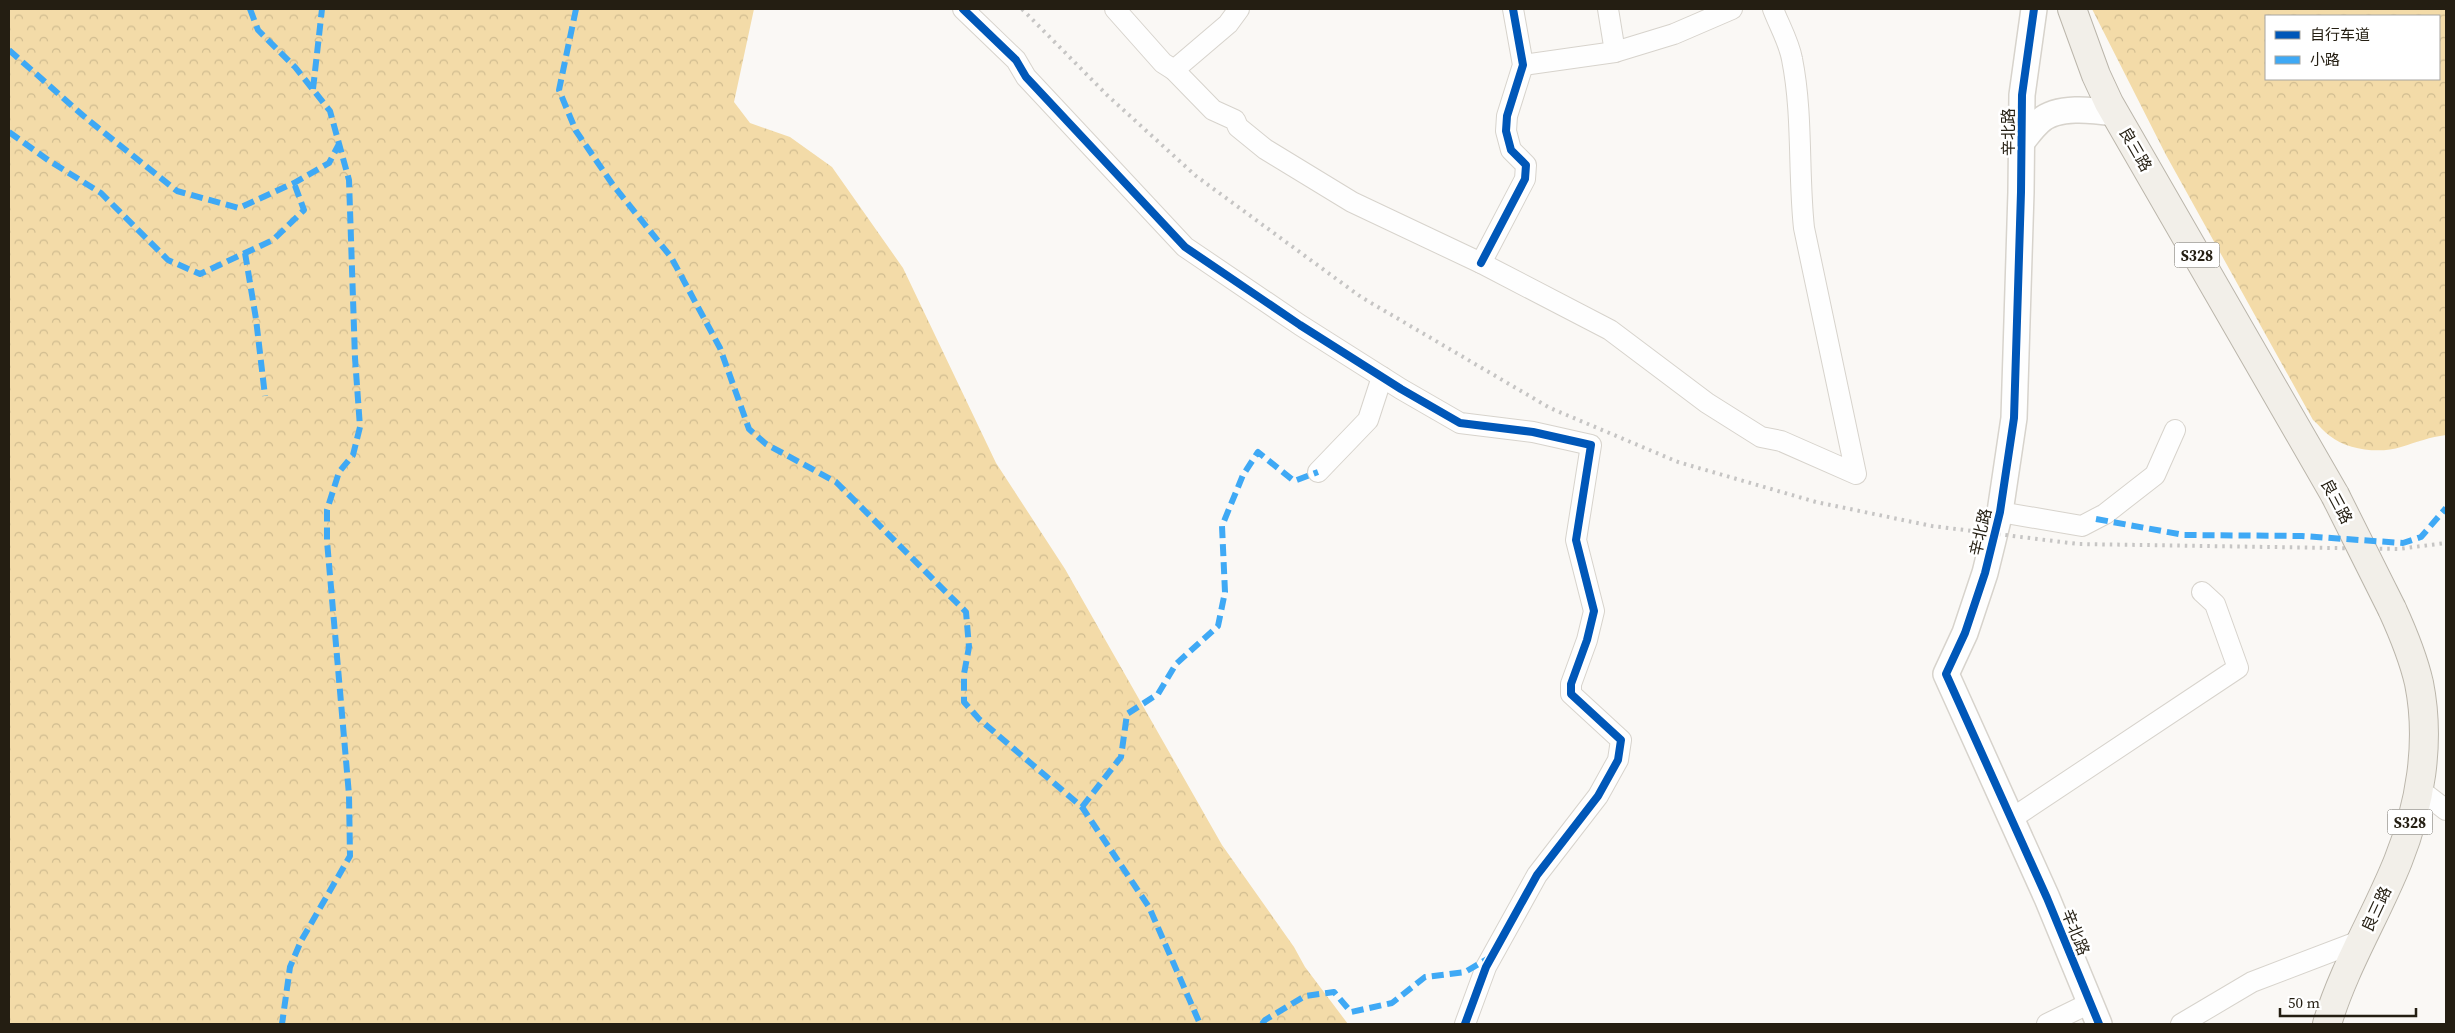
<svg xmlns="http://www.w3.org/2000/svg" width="2455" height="1033" font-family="'Source Serif 4','Noto Sans SC',serif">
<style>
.forest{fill:url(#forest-crowns);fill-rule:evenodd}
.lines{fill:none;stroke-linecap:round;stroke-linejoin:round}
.minor-casing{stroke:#d7d3cc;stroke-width:22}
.tertiary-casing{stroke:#d7d3cc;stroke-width:28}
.primary-casing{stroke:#bbb6ab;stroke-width:30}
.minor{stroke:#fefefe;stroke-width:20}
.tertiary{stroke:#fefefe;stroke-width:25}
.primary{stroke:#f2efe9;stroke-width:28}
.rail{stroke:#c6c5c4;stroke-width:4;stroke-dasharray:2.5 5;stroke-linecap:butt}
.primary-bridge-casing{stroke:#bbb6ab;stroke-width:30;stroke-linecap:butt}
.primary-bridge{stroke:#f2efe9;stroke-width:28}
.quiet{stroke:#3fa9f5;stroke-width:6;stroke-dasharray:12 6;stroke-linecap:butt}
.cycleway-casing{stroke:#fff;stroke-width:11}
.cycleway{stroke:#0057b8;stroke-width:8}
.labels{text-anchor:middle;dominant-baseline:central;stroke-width:5;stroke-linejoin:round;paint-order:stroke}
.shield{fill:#fff;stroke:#666259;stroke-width:1}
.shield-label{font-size:15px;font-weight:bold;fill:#241e12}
.street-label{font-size:16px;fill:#241e12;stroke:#fff}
</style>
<defs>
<pattern id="forest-crowns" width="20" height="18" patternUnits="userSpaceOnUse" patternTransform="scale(1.25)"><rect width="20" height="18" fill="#f3dba8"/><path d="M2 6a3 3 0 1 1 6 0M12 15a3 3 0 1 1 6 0" fill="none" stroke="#d0bc90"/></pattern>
</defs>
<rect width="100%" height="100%" fill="#faf8f5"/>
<g class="forest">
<polygon points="9,9 754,9 734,102 750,123 790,137 832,167 903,268 996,463 1065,569 1222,845 1294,947 1305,967 1348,1024 9,1024"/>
<path d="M2092 9H2446V435C2430 437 2417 442 2401 447 2380 454 2347 450 2330 436 2324 432 2319 425 2313 420L2166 155ZM2266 16H2439V79H2266Z"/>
</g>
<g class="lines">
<defs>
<g id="minor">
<polyline points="963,9 1016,60 1026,77 1185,247 1300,325 1401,389 1460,423 1533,432 1591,445 1576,540 1594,611 1587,640 1571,684 1571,694 1621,740 1618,760 1598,796 1537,875 1486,967 1465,1024"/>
<path d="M1115 9 1163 63 1174 70 1213 110 1235 120 1238 127 1265 149 1352 202 1481 263 1610 330 1707 403 1761 437 1781 441 1856 474 1804 228C1798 172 1803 114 1792 59 1789 42 1779 25 1773 9"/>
<polyline points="1608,9 1615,52"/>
<polyline points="1523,65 1615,52 1674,34 1732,9"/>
<polyline points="1174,70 1228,24 1239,9"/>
<polyline points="1481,263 1525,179 1526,165 1511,150 1506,131 1507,116 1523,65 1513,9"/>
<polyline points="1318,472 1368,420 1382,377"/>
<polyline points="2000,512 2082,526 2105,514 2155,475 2175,430"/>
<polyline points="2420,790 2446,810"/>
<polyline points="2011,819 2238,668 2215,604 2202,592"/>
<polyline points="2047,1024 2090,1003"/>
<polyline points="2181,1024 2252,982 2362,940"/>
</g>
<g id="tertiary">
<polyline points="2034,9 2022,95 2021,192 2014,418 2000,512 1985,573 1965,633 1946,674 2047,898 2099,1024"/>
<path d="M2021 143C2027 136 2032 128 2039 122 2056 105 2093 110 2115 113"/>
</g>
<g id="primary">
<polyline points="2072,9 2096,75 2109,103 2335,495"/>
<path d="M2327 1024C2344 967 2376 916 2398 861 2420 806 2431 743 2419 683 2413 657 2403 633 2392 609"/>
</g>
</defs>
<use href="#minor" class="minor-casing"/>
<use href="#tertiary" class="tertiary-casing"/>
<use href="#primary" class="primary-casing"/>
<use href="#minor" class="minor"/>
<use href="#tertiary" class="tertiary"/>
<use href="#primary" class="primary"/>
<polyline class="rail" points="1022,9 1107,95 1196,176 1361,297 1550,408 1678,462 1816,502 1932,526 2078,544 2398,549 2446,543"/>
<defs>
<polyline id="primary-bridge" points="2335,495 2392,609"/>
</defs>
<use href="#primary-bridge" class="primary-bridge-casing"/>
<use href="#primary-bridge" class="primary-bridge"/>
<g class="quiet">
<polyline points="250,9 258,30 295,67 330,111 349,180 355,358 360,427 353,455 339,472 327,510 327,541 349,795 350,856 301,941 290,967 282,1024"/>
<polyline points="576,9 559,90 576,131 613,185 671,257 720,348 749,429 766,444 836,482 966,612 969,647 964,674 964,702 979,719 1082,807 1149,907 1200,1024"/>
<polyline points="9,50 87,119 177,191 239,208 294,183 329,163 339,144"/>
<polyline points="313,89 322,9"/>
<polyline points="9,132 48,160 101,193 168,260 200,274 273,240 304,210 294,183"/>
<polyline points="245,253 256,319 265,396"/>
<polyline points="2096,519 2184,535 2302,536 2403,543 2421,537 2446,508"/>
<polyline points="1082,807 1121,757 1127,714 1158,694 1176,664 1218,626 1225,592 1222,526 1243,475 1258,452 1294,481 1318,472"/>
<polyline points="1262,1024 1265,1020 1305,996 1334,992 1351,1012 1392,1003 1425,977 1465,972 1489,958"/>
</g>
<defs>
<g id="cycleway">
<polyline points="963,9 1016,60 1026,77 1185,247 1300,325 1401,389 1460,423 1533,432 1591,445 1576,540 1594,611 1587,640 1571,684 1571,694 1621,740 1618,760 1598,796 1537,875 1486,967 1465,1024"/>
<polyline points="2034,9 2022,95 2021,192 2014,418 2000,512 1985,573 1965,633 1946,674 2047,898 2099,1024"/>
<polyline points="1481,263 1525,179 1526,165 1511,150 1506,131 1507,116 1523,65 1513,9"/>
</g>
</defs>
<use href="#cycleway" class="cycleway-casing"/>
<use href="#cycleway" class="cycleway"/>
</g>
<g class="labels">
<g class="shield">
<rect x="2174.5" y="242.5" width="45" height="25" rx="4"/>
<rect x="2387.5" y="809.5" width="45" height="25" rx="4"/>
</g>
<g class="shield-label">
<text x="2197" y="255">S328</text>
<text x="2410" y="822">S328</text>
</g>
<g class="street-label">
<text transform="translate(2008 132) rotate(-90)">辛北路</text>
<text transform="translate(2136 149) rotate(60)">良三路</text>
<text transform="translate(2337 501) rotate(62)">良三路</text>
<text transform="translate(1980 532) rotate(-77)">辛北路</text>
<text transform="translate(2376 909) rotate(-65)">良三路</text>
<text transform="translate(2076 932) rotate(68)">辛北路</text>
</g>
</g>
<rect width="2455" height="1033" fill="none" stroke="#241e12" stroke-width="20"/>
<rect x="2265" y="15" width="175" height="65" fill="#ffffff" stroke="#a7a5a0"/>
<rect x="2275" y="31" width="25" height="8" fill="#0057b8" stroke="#a7a5a0"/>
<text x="2310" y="40" font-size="15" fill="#241e12">自行车道</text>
<rect x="2275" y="56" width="25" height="8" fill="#3fa9f5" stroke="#a7a5a0"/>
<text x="2310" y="65" font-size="15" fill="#241e12">小路</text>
<path d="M2280 1008v8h136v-8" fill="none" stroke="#241e12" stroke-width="2.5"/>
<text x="2288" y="1008" font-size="15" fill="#241e12" stroke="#ffffff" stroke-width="4" paint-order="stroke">50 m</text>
</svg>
